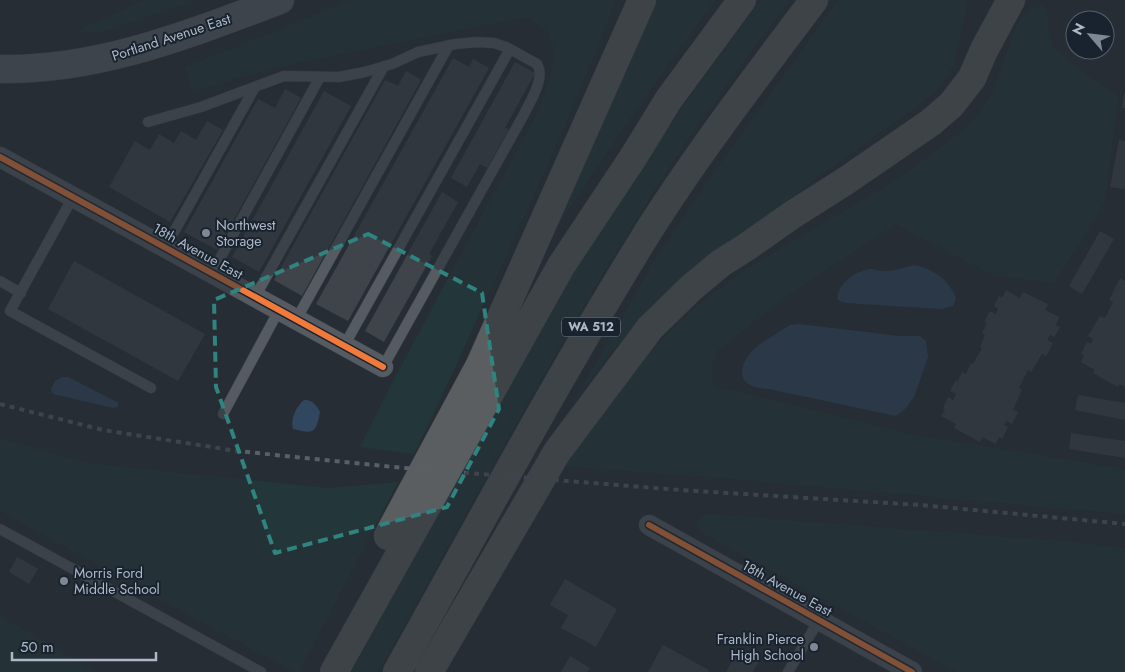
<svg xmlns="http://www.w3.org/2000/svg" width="1125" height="672" font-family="Jost,sans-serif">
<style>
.green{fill:#23373a}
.water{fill:#31465f}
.building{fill:#3e444a}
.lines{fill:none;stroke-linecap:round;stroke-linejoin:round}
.lane-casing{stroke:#44494f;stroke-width:11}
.street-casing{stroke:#44494f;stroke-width:21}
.secondary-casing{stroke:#44494f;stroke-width:29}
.highway-casing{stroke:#424950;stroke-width:29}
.lane{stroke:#565b62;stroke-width:10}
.street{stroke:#565b62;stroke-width:20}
.secondary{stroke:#5a5f67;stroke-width:28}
.highway{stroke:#5b5e61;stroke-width:28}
.rail{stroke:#595f66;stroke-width:4;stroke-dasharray:5 5;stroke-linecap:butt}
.cycleway-casing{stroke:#19232f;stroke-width:9}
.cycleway{stroke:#f17a3a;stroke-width:6}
.marked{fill:none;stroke:#2f8380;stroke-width:4;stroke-dasharray:10 6;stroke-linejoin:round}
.poi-dot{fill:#7e8894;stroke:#19232f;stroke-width:2}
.labels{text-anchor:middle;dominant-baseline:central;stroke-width:4;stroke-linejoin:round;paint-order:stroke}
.shield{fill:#19232f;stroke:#818c99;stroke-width:1}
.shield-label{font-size:12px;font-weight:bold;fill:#aeb9c7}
.street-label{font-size:14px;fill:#aeb9c7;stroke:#19232f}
.poi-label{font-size:14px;fill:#aeb9c7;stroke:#19232f;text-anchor:start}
</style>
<rect width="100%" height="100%" fill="#262d34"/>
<g class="green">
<polygon points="145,0 198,0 102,32 75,32"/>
<path d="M350 0H616C577 102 532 201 486 299 462 351 440 403 414 454L360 447 395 377 537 113C550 79 573 32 523 17L268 69 192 93 185 67 274 32Z"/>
<path d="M653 0H715C652 85 592 172 535 262Z"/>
<path d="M761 0H790C746 59 700 118 661 180 559 340 470 507 378 672H352C426 535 499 397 579 264 635 173 697 85 761 0Z"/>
<polygon points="838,0 968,0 954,64 942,84 928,98 821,175 707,260 658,299 602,364 572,405 652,265 711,177"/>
<path d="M1043 4C1050 18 1047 29 1051 42 1055 55 1105 87 1118 96L1105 202 1054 283 992 275 896 224 784 298 717 351 712 366 713 386 919 436 1125 469V514L722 478 563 466 627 378 666 335 701 302 748 268 900 178 962 131 979 114 992 93 1017 24 1025 14Z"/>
<polygon points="0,439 89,463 160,471 329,488 398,482 299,672 297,672 255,651 0,511"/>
<polygon points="707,514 1062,541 1125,548 1125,672 957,672 700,532 697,521"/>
<polygon points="0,616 97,672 0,672"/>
</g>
<g class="water">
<path d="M914 265C934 269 948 279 956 298L953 306 942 309 845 303 838 300C836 284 856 271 870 269 875 269 881 272 886 271 895 271 905 267 914 265Z"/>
<path d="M798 324 900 336H920L926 341 928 357 914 397 905 409 896 416 769 389C746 389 733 377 749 355 756 344 779 333 790 325Z"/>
<polygon points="62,377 68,377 113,400 118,403 118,407 113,408 53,394 51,390 55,381"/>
<path d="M304 400C312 399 317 406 320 412 316 434 313 434 293 429 290 419 296 407 304 400Z"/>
</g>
<g class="building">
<polygon points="453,58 469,67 473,59 489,68 348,321 316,304"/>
<polygon points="515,62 535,73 505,128 509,129 487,168 480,164 467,187 451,178"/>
<polygon points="406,71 421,80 302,296 274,280 385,80 398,86"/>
<polygon points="285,89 301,98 217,250 184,232 258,99 275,108"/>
<polygon points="324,91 351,106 259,272 232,257"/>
<polygon points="1124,94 1125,94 1125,108 1122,108"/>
<polygon points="207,121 223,130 170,222 109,187 135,141 150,150 159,134 174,143 181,131 196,140"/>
<polygon points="1119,140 1125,141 1125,189 1110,187"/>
<polygon points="442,192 458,202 429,254 432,256 384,342 365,331"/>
<polygon points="1100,231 1114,239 1082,294 1069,286"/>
<polygon points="74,261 205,334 178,381 48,309"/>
<polygon points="1120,278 1125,281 1125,387 1120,384 1118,387 1093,373 1095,370 1081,362 1084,355 1081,354 1087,342 1091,344 1093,339 1088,336 1100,316 1105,318 1113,302 1109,300"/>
<polygon points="1006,290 1020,298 1023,292 1048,304 1045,310 1059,317 1056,325 1060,327 1054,337 1050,335 1047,340 1053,343 1046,356 1042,354 1031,372 1028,370 1019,388 1022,389 1013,410 1018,412 1012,424 1006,421 1004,425 1008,427 1002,439 999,437 996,444 982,437 980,442 954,428 956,424 941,416 945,410 943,408 948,397 953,400 956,394 950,391 956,380 958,381 962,372 966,374 971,363 973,364 982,348 980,347 985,335 982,333 987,323 984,322 990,311 996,314 998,309 994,306 999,296 1002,298"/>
<polygon points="1078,395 1125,403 1125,420 1075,410"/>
<polygon points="1071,433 1125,441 1125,458 1069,449"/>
<polygon points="17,557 38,569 29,584 9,572"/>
<polygon points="565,579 617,609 596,647 561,628 568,615 550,605"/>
<polygon points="663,645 709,670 708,672 648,672"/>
<polygon points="738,650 759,661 753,672 726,672"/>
<polygon points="570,656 590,668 587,672 561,672"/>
</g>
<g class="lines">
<defs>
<g id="lane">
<path d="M148 122 201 107 284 76 339 77 365 72 392 64 418 52 456 44 477 42 494 43 506 47 537 64C546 79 529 103 523 116L383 367"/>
<polyline points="73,197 10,311 151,388"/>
<polyline points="165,248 255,87"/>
<polyline points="212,273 320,77"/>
<polyline points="0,281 21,293"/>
<polyline points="255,297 384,66"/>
<polyline points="296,320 449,45"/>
<polyline points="344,346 510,49"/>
<polyline points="223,414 279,310"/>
<polyline points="0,529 261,672"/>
<polyline points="788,672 819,620"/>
</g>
<g id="street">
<polyline points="0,157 383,367"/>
<polyline points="649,525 912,672"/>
</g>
<path id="secondary" d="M0 69C99 71 189 34 280 0"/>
<g id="highway">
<polyline points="388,536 480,365 642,0"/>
<polyline points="334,672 561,266 634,156 669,99 742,0"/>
<path d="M397 672C477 529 555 383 641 243 693 159 754 80 814 0"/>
<polyline points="429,672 557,452 650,328 691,288 721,263 745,248 792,215 844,182 930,123 951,105 972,78 984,50 1011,0"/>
</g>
</defs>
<use href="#lane" class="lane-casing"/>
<use href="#street" class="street-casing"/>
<use href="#secondary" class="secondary-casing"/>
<use href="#highway" class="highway-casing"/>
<use href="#lane" class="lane"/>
<use href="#street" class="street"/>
<use href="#secondary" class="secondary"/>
<use href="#highway" class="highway"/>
<polyline class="rail" points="0,404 103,430 237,451 393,467 680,490 920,505 1125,524"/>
<defs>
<g id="cycleway">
<polyline points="0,157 383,367"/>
<polyline points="649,525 912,672"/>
</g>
</defs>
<use href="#cycleway" class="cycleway-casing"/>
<use href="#cycleway" class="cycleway"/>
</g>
<path d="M0 0H1125V672H0ZM368 234 482 293 499 409 447 507 275 553 216 387 214 300Z" fill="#262d34" fill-opacity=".55" fill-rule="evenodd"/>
<path class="marked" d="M368 234 482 293 499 409 447 507 275 553 216 387 214 300Z"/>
<g class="poi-dot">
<circle cx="206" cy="233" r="5"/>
<circle cx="64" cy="581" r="5"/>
<circle cx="814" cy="647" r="5"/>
</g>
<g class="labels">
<rect class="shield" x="562" y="317.5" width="58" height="19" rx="4"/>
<g class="shield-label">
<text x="591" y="327">WA 512</text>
</g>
<g class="street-label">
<text transform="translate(171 37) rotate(-18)">Portland Avenue East</text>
<text transform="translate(198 251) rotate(29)">18th Avenue East</text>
<text transform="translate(787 588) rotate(29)">18th Avenue East</text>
</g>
<g class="poi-label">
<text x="216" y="225">Northwest<tspan x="216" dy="16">Storage</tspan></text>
<text x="74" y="573">Morris Ford<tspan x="74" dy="16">Middle School</tspan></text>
<text x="804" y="639" text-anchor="end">Franklin Pierce<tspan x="804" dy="16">High School</tspan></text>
</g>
</g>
<g transform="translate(1090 35) rotate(298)"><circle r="24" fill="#19232f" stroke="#555f6c"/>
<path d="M0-4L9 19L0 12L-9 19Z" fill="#7e8894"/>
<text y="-8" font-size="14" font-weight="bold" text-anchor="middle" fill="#aeb9c7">N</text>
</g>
<path d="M12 652v8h144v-8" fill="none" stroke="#aeb9c7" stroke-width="2.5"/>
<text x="20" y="652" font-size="15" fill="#aeb9c7" stroke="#19232f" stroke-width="4" paint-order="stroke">50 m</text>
</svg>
